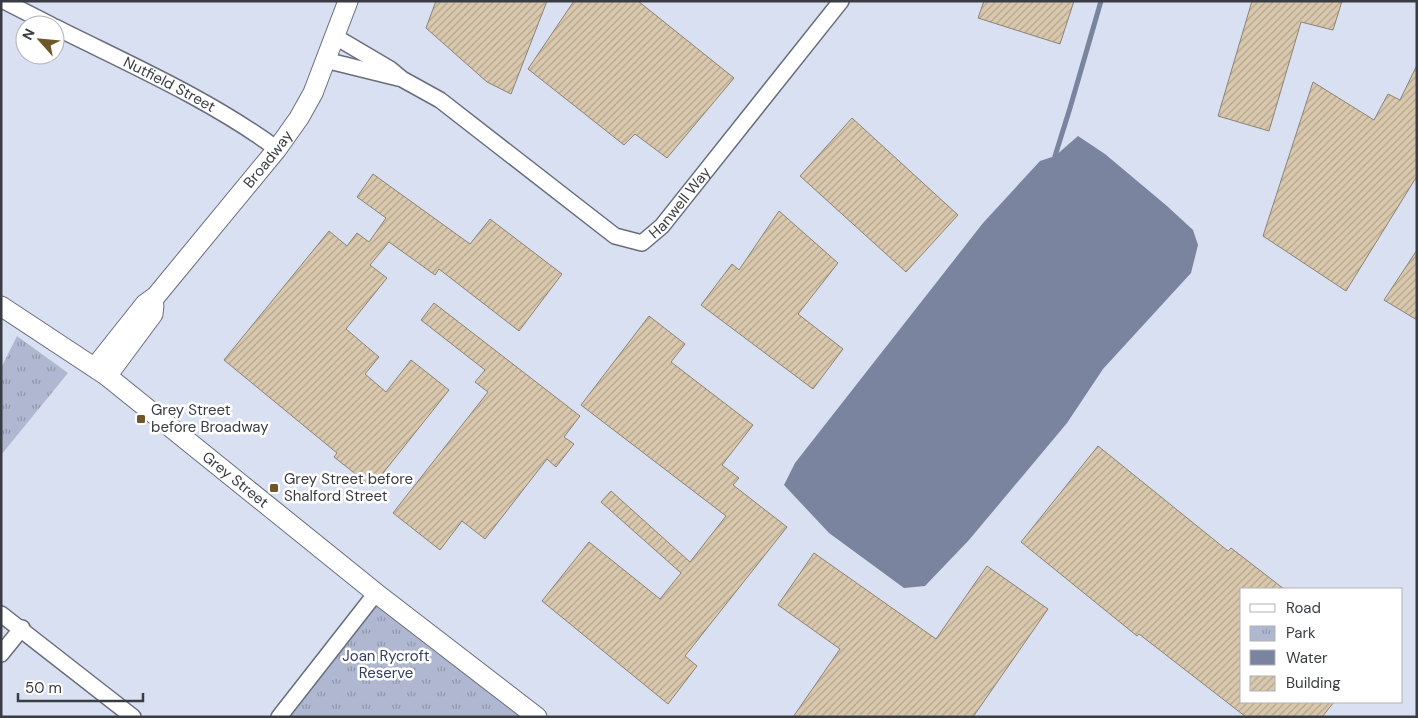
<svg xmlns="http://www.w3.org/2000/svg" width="1418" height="718" font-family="'DM Sans',sans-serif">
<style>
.park{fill:url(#park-tufts)}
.water{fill:#7a849e}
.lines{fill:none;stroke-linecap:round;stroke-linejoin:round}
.stream{stroke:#7a849e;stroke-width:5}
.building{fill:url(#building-hatch);stroke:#8d8374}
.minor-casing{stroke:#686e7d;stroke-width:18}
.tertiary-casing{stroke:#686e7d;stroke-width:21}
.minor{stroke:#fff;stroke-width:15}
.tertiary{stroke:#fff;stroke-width:19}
.poi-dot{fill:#705628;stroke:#fff;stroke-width:2}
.labels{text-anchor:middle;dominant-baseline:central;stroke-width:5;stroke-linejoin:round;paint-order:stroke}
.street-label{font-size:15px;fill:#3a3c43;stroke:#fff}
.poi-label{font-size:15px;fill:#3a3c43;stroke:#fff;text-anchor:start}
.park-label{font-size:15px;fill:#313e66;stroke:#fff}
</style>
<defs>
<pattern id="park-tufts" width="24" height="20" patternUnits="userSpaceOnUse" patternTransform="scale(1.25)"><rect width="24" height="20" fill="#afb8d0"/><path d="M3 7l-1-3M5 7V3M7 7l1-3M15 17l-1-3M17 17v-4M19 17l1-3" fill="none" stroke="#8f97aa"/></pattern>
<pattern id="building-hatch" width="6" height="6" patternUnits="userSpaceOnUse" patternTransform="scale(1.25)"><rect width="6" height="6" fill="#d9c8ad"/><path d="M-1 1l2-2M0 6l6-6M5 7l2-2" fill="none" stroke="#b1a48e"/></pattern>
</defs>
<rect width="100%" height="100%" fill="#d9e0f2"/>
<g class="park">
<polygon points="17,336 68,373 1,455 1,368"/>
<polygon points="376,593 537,717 279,717"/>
</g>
<polygon class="water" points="1078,136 1105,154 1167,206 1193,230 1198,245 1191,273 1103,369 1067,423 969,540 925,586 904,588 829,533 784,485 795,463 983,223 1040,161 1055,156"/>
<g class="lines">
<polyline class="stream" points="1055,156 1070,108 1101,1"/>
</g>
<g class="building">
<polygon points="436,1 547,1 511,94 487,82 426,28"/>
<polygon points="574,1 638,1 734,78 667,158 635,134 624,145 528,69"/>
<polygon points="984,1 1074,1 1060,44 978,18"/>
<polygon points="1252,1 1342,1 1333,30 1301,22 1269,131 1218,116"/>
<polygon points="1417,65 1417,176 1346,291 1263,236 1313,82 1374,120 1388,94 1400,100"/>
<polygon points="852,118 958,215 906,272 800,176"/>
<polygon points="373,174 470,244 490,219 562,274 519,331 439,269 435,275 389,242 370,265 387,278 346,329 379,357 365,374 386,392 411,360 449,390 372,487 334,457 337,453 224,360 329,231 347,246 357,233 369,242 386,218 357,197"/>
<polygon points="779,211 838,263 798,314 843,349 813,389 701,305 732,264 739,270"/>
<polygon points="1417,250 1417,320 1384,300"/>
<polygon points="434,303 580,416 564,437 574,444 556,467 547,459 485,539 462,521 440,550 393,513 488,392 475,382 485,370 421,320"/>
<polygon points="649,316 685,344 671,362 753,425 722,465 739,478 733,485 787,527 685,656 697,666 668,704 542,601 589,542 660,599 681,573 601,502 611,491 690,562 726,516 581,405"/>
<polygon points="1098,446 1228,551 1231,548 1284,589 1242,589 1242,702 1334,702 1322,717 1246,717 1139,634 1137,636 1021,542"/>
<polygon points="814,553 936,639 987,566 1048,609 973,717 793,717 840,649 778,605"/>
</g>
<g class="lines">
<defs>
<g id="minor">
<polyline points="4,1 51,25"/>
<path id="s1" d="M55 27C129 64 211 100 277 149"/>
<path id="s2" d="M334 36 390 69 402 79 440 100 615 236 642 243 662 226 841 1"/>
<polyline points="325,60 398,78"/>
<polyline points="1,614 133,717"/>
<polyline points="1,654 22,628"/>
<polyline points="279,717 376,593"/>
</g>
<g id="tertiary">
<path id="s3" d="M1 306 107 376 376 593 537 717"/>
<path id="s4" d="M95 367 145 304 156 296 277 149 299 118 313 93 348 1"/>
<polyline points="107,376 153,314 154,305"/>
</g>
</defs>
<use href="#minor" class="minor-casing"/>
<use href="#tertiary" class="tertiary-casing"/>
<use href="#minor" class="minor"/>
<use href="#tertiary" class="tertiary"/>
</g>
<g class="poi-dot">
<rect x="136" y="414" width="10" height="10" rx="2.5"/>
<rect x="269" y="483" width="10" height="10" rx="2.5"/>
</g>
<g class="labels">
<g class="street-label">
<text stroke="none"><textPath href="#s1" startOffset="128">Nutfield Street</textPath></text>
<text stroke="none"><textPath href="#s4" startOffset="271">Broadway</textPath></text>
<text stroke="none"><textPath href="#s2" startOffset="429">Hanwell Way</textPath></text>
<text stroke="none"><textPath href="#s3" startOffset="292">Grey Street</textPath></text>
</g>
<g class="poi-label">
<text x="151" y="410">Grey Street<tspan x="151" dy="17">before Broadway</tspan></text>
<text x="284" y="479">Grey Street before<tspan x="284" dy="17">Shalford Street</tspan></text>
</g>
<g class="park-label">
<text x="386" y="656">Joan Rycroft<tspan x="386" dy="17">Reserve</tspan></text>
</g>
</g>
<rect width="1418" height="718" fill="none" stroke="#3a3c43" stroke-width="5"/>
<rect x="1240" y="588" width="162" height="115" fill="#ffffff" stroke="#b0b1b4"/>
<rect x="1250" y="604" width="25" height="8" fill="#ffffff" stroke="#b0b1b4"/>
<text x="1286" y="613" font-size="15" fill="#3a3c43">Road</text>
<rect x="1250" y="626" width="25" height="15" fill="url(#park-tufts)" stroke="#b0b1b4"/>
<text x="1286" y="638" font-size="15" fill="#3a3c43">Park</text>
<rect x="1250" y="650" width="25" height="15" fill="#7a849e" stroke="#b0b1b4"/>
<text x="1286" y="663" font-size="15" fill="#3a3c43">Water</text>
<rect x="1250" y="676" width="25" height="15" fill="url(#building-hatch)" stroke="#b0b1b4"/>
<text x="1286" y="688" font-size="15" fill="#3a3c43">Building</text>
<g transform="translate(40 40) rotate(297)"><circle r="24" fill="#ffffff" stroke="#b0b1b4"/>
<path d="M0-4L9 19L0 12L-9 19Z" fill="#705628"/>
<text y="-8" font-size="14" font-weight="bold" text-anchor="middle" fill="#3a3c43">N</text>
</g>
<path d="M18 693v8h125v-8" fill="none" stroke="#3a3c43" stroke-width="2.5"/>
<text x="25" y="693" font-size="15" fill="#3a3c43" stroke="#ffffff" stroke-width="4" paint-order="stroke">50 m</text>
</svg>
